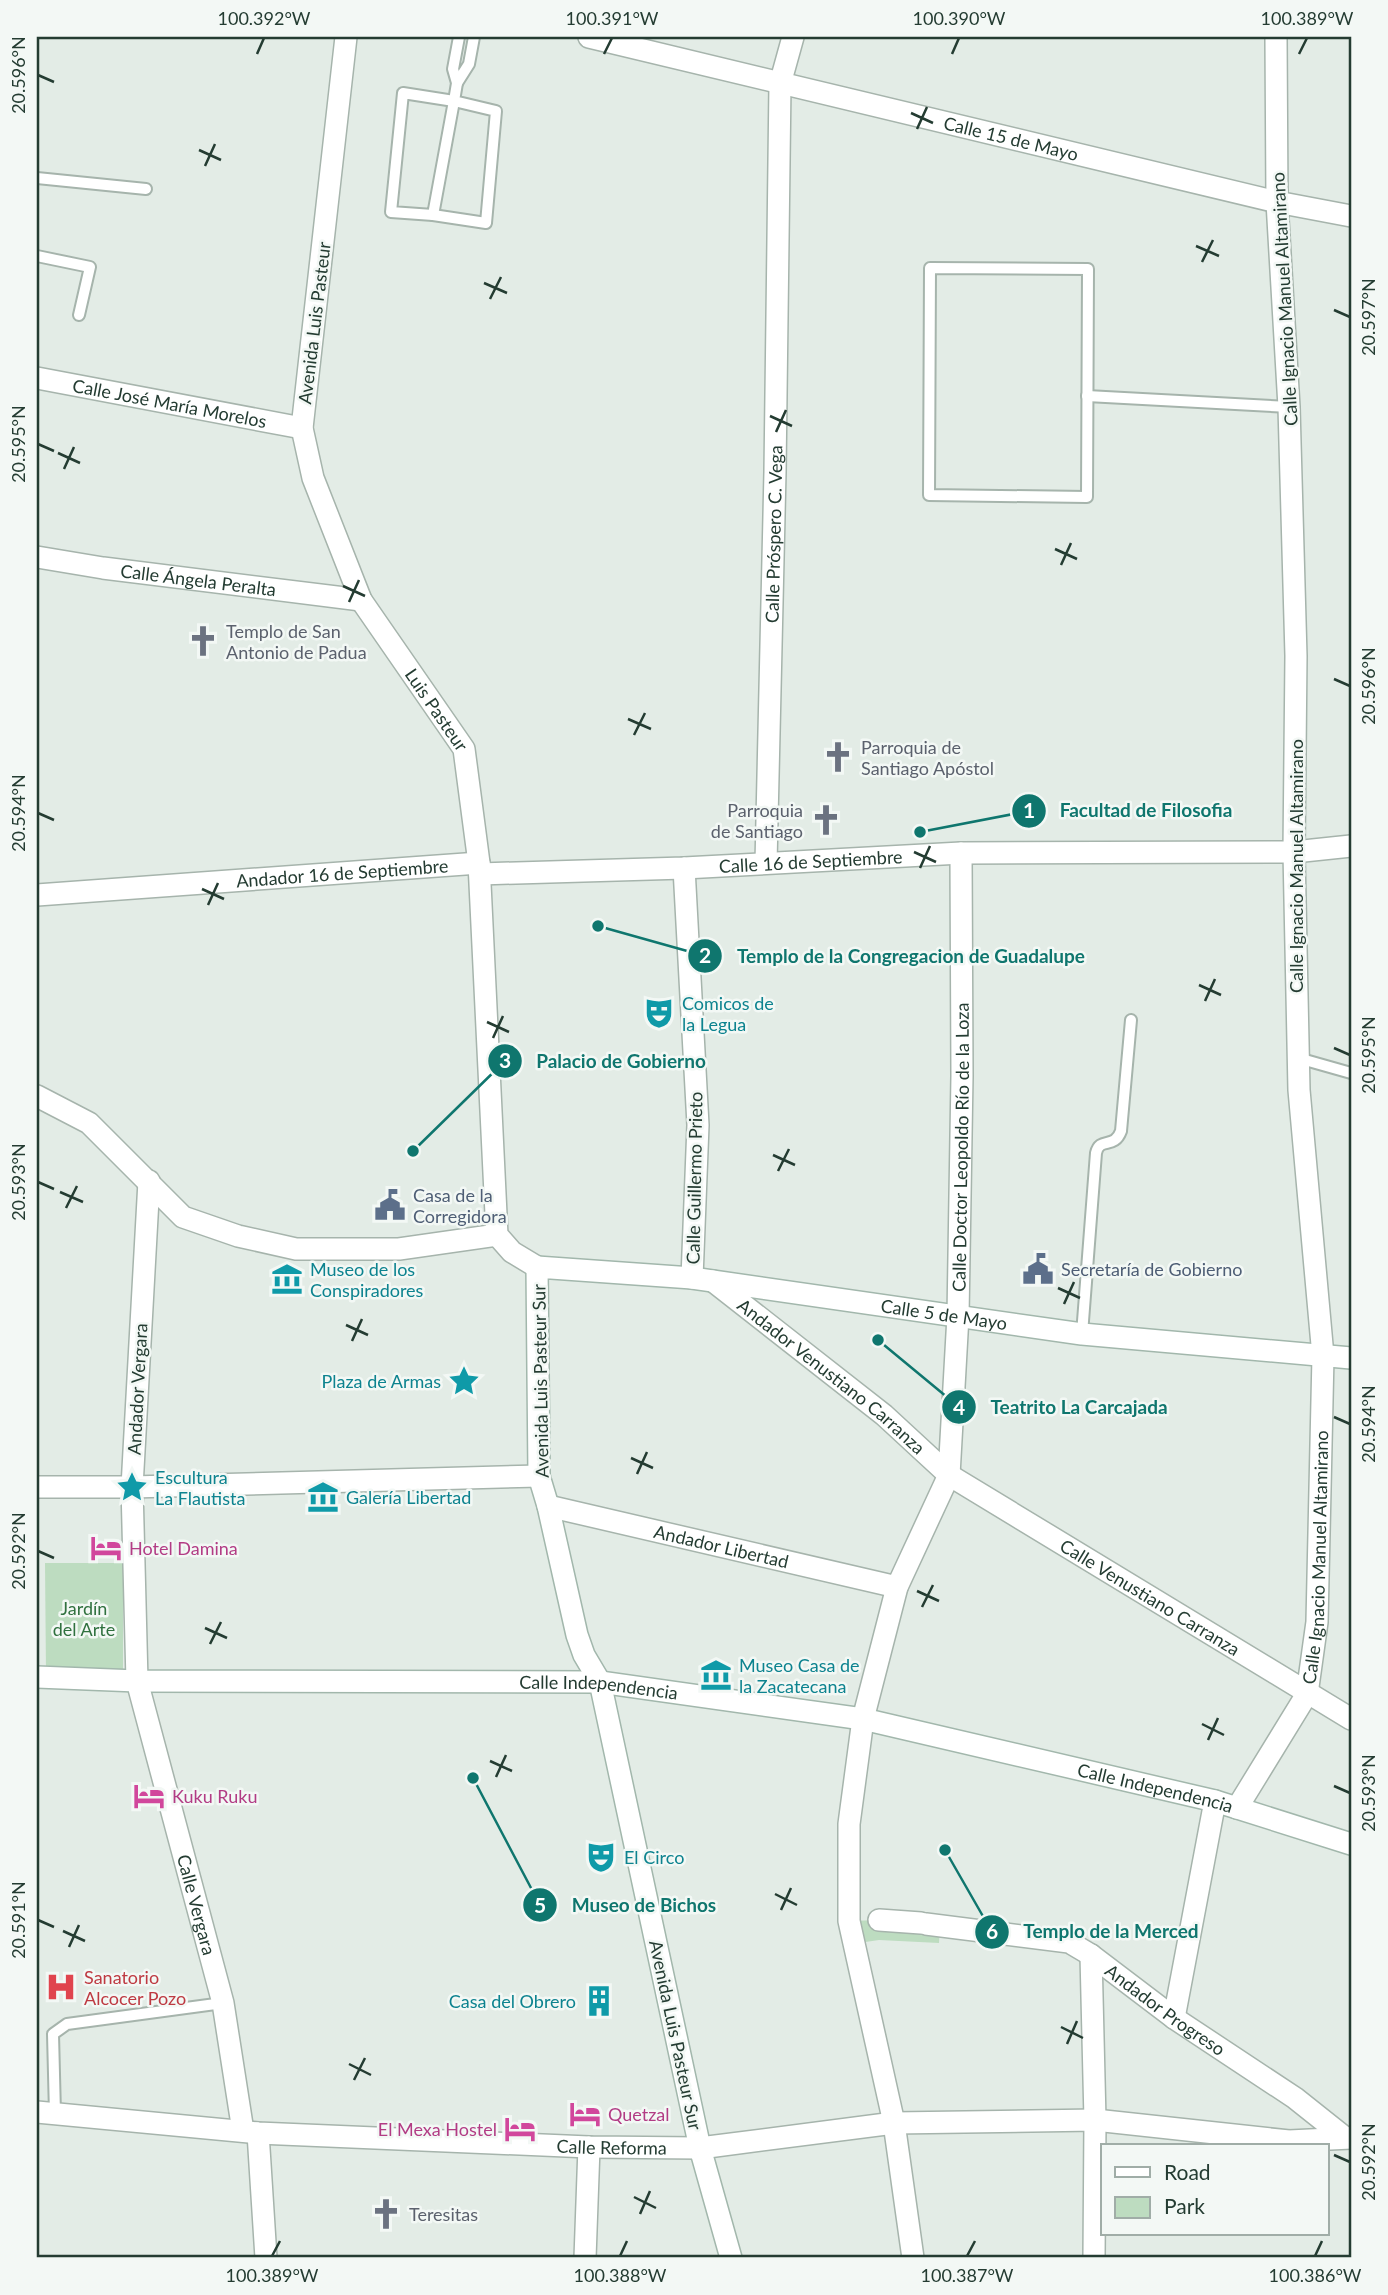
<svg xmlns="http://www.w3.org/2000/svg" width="1388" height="2295" font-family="Lato,sans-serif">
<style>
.green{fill:#bddcc0}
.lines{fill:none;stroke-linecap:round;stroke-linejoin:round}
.lane-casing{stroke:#a6b4ac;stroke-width:14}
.street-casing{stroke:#a6b4ac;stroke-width:24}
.secondary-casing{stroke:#a2b7ac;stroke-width:24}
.lane{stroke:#fff;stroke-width:10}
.street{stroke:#fff;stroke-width:21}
.secondary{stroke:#fff;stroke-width:21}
.ticks{fill:none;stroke:#243c32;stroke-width:2.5}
.labels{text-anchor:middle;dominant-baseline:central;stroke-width:5;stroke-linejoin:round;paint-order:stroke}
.street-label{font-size:18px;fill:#243c32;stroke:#f3f8f5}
.worship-label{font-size:18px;fill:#5b616d;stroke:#f3f8f5;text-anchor:start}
.culture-label{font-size:18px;fill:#0d838f;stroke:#f3f8f5;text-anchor:start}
.service-label{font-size:18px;fill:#4e5e75;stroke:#f3f8f5;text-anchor:start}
.hotel-label{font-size:18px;fill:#b23c85;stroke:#f3f8f5;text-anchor:start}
.park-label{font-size:18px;fill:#30713f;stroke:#f3f8f5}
.health-label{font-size:18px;fill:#be3a42;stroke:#f3f8f5;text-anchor:start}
.leader{fill:none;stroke:#0f766e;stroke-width:2.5}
.callout-dot{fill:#0f766e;stroke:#f3f8f5;stroke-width:2.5}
.mark-label{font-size:21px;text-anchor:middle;font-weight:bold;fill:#fff}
.callout-label{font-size:19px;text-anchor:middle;font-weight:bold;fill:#0f766e;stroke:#f3f8f5;stroke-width:5;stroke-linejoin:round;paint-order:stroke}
.neatline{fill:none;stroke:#243c32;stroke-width:2.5}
.ticks-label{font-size:18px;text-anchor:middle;fill:#243c32}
</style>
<rect width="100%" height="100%" fill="#e3ece6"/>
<g class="green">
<polygon points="45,1563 123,1563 123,1674 46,1674"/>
<polygon points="879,1920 940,1926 939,1943 879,1940 852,1944 849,1921"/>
</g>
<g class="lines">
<defs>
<g id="lane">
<polyline points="457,83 469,64 474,37"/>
<polygon points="403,93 454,101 433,215 391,212"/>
<polyline points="37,178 146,189"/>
<polyline points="433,215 486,223 496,111 454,101 457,83 453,69 459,37"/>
<polyline points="37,256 90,267 79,315"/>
<polygon points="930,268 1088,269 1087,497 929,495"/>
<polyline points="1087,396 1289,407"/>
<polyline points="1298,1058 1351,1073"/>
<path d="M1082 1334 1096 1153C1100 1136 1114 1150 1121 1131L1131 1020"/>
<polyline points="55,2114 53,2034 67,2024 223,2003"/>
</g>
<g id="street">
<path id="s1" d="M346 37 302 428 313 478 361 600 464 749 479 863 497 1235 512 1252 537 1267"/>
<path id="s2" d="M589 37 1277 202 1351 216"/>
<path id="s3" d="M37 378 302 428"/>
<path id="s4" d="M37 557 103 568 361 600"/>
<path id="s5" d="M766 863 775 472 780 84 793 37"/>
<polyline points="684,868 698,1125 692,1278"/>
<path id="s6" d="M480 874 684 868 961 853 1294 852 1351 846"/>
<path id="s7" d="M37 895 479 863"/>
<polyline points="37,1096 89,1123 183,1217 238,1236 296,1249 399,1249 497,1235"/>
<path id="s8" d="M149 1181 132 1487 137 1681 223 2003 243 2131"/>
<path id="s9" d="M713 1281 884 1415 949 1475 1351 1719"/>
<polyline points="37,1487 132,1487 539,1476"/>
<path id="s10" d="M548 1506 897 1587"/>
<path id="s11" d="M1237 1808 1307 1694 1317 1622 1323 1356 1299 1090 1294 852 1296 656 1289 407 1277 202 1276 37"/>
<polyline points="879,1920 921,1923"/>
<path id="s12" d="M926 1924 1069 1942 1091 1955 1174 2018 1295 2098 1344 2137"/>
<polyline points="1091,1955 1095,2120 1094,2258"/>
<polyline points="1174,2018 1215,1801"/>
<path id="s13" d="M37 2112 258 2133 589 2147 700 2148 894 2123 1095 2120 1289 2141 1351 2138"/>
<polyline points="258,2133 266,2258"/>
<polyline points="585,2258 589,2147"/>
<path id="s14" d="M913 2258 894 2123 849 1921V1824L863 1719 897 1587 949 1475 958 1316 962 1076 961 853"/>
</g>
<g id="secondary">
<path id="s15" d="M37 1677 137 1681 600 1682 863 1719 1215 1801 1351 1844"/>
<path id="s16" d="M731 2258 700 2148 600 1682 584 1655 577 1635 548 1506 539 1476 537 1267 692 1278 1082 1334 1351 1358"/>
</g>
</defs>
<use href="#lane" class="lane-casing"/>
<use href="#street" class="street-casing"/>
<use href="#secondary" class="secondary-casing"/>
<use href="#lane" class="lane"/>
<use href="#street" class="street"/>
<use href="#secondary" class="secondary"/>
</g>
<path class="ticks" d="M257 54 264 38M604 54 612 38M952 54 959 38M1299 54 1307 38M38 75 54 82M911 113 933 123M917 129 927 107M199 150 221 160M205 166 215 144M1196 246 1219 256M1202 262 1213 240M484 283 507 293M490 299 501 277M1334 310 1350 317M770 416 792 426M776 432 786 410M38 444 54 451M58 453 80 463M64 469 74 447M1055 549 1077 559M1061 565 1071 543M343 586 365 596M349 602 359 580M1334 679 1350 686M628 719 651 729M634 735 645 713M38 813 54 820M914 852 936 862M920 868 930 846M202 889 224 899M208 905 218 883M1199 985 1221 995M1205 1001 1215 979M487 1022 509 1032M493 1038 503 1016M1334 1048 1350 1055M773 1155 795 1165M778 1171 789 1149M38 1182 54 1189M60 1192 83 1202M66 1208 77 1186M1058 1288 1080 1298M1064 1304 1074 1282M346 1325 368 1335M352 1341 362 1319M1334 1417 1350 1424M631 1458 653 1468M637 1474 647 1452M38 1551 54 1558M917 1591 939 1601M922 1607 933 1585M205 1628 227 1638M210 1644 221 1622M1202 1724 1224 1735M1208 1740 1218 1718M490 1761 512 1771M496 1777 506 1755M1334 1786 1350 1793M775 1894 797 1905M781 1910 791 1888M38 1920 54 1927M63 1931 85 1941M69 1947 79 1925M1061 2027 1083 2038M1067 2044 1077 2021M349 2064 371 2075M354 2080 365 2058M1334 2155 1350 2162M634 2197 656 2208M640 2214 650 2191M272 2256 280 2241M620 2256 627 2241M967 2256 975 2241M1315 2256 1322 2241"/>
<defs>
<symbol id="church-bare" viewBox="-9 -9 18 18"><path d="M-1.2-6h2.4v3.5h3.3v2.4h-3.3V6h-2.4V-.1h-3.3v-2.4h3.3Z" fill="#6b7280" stroke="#f3f8f5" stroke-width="2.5" paint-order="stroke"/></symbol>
<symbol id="theatre-bare" viewBox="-9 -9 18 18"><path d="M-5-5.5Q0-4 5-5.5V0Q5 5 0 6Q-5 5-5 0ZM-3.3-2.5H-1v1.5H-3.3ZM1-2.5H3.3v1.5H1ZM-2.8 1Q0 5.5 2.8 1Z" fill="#0f9aa8" stroke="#f3f8f5" stroke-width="2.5" paint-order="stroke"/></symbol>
<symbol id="civic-bare" viewBox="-9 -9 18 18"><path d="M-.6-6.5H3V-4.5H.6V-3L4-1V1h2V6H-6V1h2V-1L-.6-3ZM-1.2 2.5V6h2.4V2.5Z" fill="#5c6f8a" stroke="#f3f8f5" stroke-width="2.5" paint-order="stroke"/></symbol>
<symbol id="museum-bare" viewBox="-9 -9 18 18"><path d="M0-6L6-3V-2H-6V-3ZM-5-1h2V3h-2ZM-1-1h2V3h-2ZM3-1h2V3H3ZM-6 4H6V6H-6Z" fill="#0f9aa8" stroke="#f3f8f5" stroke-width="2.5" paint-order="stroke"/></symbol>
<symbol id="sight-bare" viewBox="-9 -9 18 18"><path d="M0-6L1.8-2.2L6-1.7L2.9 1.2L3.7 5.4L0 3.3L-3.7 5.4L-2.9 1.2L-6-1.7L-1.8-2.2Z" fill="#0f9aa8" stroke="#f3f8f5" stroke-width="2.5" paint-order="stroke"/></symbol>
<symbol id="hotel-bare" viewBox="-9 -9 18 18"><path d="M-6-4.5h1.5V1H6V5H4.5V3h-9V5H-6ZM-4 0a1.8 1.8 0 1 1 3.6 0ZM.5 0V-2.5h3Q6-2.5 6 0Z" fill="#d1479c" stroke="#f3f8f5" stroke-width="2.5" paint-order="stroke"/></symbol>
<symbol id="hospital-bare" viewBox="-9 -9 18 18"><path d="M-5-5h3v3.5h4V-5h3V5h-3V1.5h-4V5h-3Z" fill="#e0444e" stroke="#f3f8f5" stroke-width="2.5" paint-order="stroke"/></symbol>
<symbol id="building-bare" viewBox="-9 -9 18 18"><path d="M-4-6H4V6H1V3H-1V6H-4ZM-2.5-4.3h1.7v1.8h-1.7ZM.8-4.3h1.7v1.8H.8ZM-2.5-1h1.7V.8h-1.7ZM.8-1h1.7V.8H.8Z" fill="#0f9aa8" stroke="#f3f8f5" stroke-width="2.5" paint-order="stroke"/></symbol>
</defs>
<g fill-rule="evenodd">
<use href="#church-bare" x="181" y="619" width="44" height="44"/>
<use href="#church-bare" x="816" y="735" width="44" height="44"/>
<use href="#church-bare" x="804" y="798" width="44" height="44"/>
<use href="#theatre-bare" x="637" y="991" width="44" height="44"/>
<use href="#civic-bare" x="368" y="1183" width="44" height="44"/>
<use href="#civic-bare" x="1016" y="1247" width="44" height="44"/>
<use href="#museum-bare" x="265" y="1257" width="44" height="44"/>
<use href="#sight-bare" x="442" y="1359" width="44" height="44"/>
<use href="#sight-bare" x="110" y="1465" width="44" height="44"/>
<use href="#museum-bare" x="301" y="1475" width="44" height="44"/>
<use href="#hotel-bare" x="84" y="1526" width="44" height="44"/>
<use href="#museum-bare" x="694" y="1653" width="44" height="44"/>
<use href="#hotel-bare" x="127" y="1774" width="44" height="44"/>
<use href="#theatre-bare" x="579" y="1835" width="44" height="44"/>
<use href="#hospital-bare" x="39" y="1965" width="44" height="44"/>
<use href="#building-bare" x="577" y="1979" width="44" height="44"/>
<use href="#hotel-bare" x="563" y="2092" width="44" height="44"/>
<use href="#hotel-bare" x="498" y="2107" width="44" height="44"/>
<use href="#church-bare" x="364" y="2192" width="44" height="44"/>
</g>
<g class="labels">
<g class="street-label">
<text stroke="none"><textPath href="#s2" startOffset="434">Calle 15 de Mayo</textPath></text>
<text transform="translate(1284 299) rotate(-93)">Calle Ignacio Manuel Altamirano</text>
<text transform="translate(314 323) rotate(-83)">Avenida Luis Pasteur</text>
<text stroke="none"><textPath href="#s3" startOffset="135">Calle José María Morelos</textPath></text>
<text stroke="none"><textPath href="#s5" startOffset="329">Calle Próspero C. Vega</textPath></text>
<text stroke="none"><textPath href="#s4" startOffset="163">Calle Ángela Peralta</textPath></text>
<text stroke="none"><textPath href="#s1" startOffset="709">Luis Pasteur</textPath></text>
<text stroke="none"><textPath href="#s6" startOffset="331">Calle 16 de Septiembre</textPath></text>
<text transform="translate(1296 866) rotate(-90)">Calle Ignacio Manuel Altamirano</text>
<text stroke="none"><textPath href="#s7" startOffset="306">Andador 16 de Septiembre</textPath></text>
<text stroke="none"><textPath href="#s14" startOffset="1134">Calle Doctor Leopoldo Río de la Loza</textPath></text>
<text transform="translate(694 1178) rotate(-89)">Calle Guillermo Prieto</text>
<text stroke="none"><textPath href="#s16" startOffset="1426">Calle 5 de Mayo</textPath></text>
<text stroke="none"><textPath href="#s9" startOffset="152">Andador Venustiano Carranza</textPath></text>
<text transform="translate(540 1381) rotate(-91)">Avenida Luis Pasteur Sur</text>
<text transform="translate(137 1389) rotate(-87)">Andador Vergara</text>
<text stroke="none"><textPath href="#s10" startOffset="178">Andador Libertad</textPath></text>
<text stroke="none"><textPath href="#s11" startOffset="271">Calle Ignacio Manuel Altamirano</textPath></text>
<text stroke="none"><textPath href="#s9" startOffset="541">Calle Venustiano Carranza</textPath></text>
<text stroke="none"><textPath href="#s15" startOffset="562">Calle Independencia</textPath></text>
<text stroke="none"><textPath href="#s15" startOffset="1129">Calle Independencia</textPath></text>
<text stroke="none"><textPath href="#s8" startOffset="732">Calle Vergara</textPath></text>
<text stroke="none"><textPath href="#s12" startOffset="262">Andador Progreso</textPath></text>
<text transform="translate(676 2035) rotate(78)">Avenida Luis Pasteur Sur</text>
<text stroke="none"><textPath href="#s13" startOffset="576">Calle Reforma</textPath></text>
</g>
<g class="worship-label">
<text x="226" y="631">Templo de San<tspan x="226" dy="21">Antonio de Padua</tspan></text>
<text x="861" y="747">Parroquia de<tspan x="861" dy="21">Santiago Apóstol</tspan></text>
<text x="803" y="810" text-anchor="end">Parroquia<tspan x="803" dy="21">de Santiago</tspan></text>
<text x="409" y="2214">Teresitas</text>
</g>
<g class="culture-label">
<text x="682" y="1003">Comicos de<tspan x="682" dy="21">la Legua</tspan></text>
<text x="310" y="1269">Museo de los<tspan x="310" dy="21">Conspiradores</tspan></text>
<text x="441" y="1381" text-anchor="end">Plaza de Armas</text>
<text x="155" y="1477">Escultura<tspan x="155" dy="21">La Flautista</tspan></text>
<text x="346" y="1497">Galería Libertad</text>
<text x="739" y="1665">Museo Casa de<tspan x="739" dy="21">la Zacatecana</tspan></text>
<text x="624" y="1857">El Circo</text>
<text x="576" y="2001" text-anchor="end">Casa del Obrero</text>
</g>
<g class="service-label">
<text x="413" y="1195">Casa de la<tspan x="413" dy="21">Corregidora</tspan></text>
<text x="1061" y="1269">Secretaría de Gobierno</text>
</g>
<g class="hotel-label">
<text x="129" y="1548">Hotel Damina</text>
<text x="172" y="1796">Kuku Ruku</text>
<text x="608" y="2114">Quetzal</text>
<text x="497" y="2129" text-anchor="end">El Mexa Hostel</text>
</g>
<g class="park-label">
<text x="84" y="1608">Jardín<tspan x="84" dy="21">del Arte</tspan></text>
</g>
<g class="health-label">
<text x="84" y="1977">Sanatorio<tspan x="84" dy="21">Alcocer Pozo</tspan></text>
</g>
</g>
<path class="leader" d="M920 832L1029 811M598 926L705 956M413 1151L505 1061M878 1340L959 1407M473 1778L540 1905M945 1850L992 1932"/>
<g class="callout-dot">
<circle cx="920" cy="832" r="7"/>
<circle cx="598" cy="926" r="7"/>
<circle cx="413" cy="1151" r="7"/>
<circle cx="878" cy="1340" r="7"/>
<circle cx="473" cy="1778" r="7"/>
<circle cx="945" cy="1850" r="7"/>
<circle cx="1029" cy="811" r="18"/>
<circle cx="705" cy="956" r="18"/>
<circle cx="505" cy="1061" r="18"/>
<circle cx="959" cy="1407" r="18"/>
<circle cx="540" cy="1905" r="18"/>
<circle cx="992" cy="1932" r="18"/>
</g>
<g class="mark-label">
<text x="1029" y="818">1</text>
<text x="705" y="963">2</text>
<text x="505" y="1068">3</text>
<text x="959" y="1415">4</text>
<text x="540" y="1913">5</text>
<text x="992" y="1939">6</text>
</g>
<g class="callout-label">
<text x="1146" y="817">Facultad de Filosofia</text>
<text x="911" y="963">Templo de la Congregacion de Guadalupe</text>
<text x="621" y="1068">Palacio de Gobierno</text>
<text x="1079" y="1414">Teatrito La Carcajada</text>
<text x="644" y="1912">Museo de Bichos</text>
<text x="1111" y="1938">Templo de la Merced</text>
</g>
<rect width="1388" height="2295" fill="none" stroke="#f3f8f5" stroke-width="77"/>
<rect x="1101" y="2144" width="228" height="91" fill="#f3f8f5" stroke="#a0ada7" stroke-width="2"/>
<rect x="1115" y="2167" width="35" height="10" fill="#ffffff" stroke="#a0ada7" stroke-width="2"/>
<text x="1164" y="2180" font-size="21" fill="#243c32">Road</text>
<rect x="1115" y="2197" width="35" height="21" fill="#bddcc0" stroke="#a0ada7" stroke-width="2"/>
<text x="1164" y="2214" font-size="21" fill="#243c32">Park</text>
<rect x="38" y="38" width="1312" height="2218" class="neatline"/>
<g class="ticks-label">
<text x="264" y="25">100.392°W</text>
<text x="612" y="25">100.391°W</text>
<text x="959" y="25">100.390°W</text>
<text x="1307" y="25">100.389°W</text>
<text transform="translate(19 75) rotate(-90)" y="6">20.596°N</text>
<text transform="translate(1369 317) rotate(-90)" y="6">20.597°N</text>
<text transform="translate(19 444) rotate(-90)" y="6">20.595°N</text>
<text transform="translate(1369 686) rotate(-90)" y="6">20.596°N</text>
<text transform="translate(19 813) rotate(-90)" y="6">20.594°N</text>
<text transform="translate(1369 1055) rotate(-90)" y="6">20.595°N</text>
<text transform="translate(19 1182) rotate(-90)" y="6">20.593°N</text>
<text transform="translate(1369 1424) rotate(-90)" y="6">20.594°N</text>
<text transform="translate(19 1551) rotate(-90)" y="6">20.592°N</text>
<text transform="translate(1369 1793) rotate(-90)" y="6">20.593°N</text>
<text transform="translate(19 1920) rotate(-90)" y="6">20.591°N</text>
<text transform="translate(1369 2162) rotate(-90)" y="6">20.592°N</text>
<text x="272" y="2282">100.389°W</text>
<text x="620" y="2282">100.388°W</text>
<text x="967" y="2282">100.387°W</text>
<text x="1315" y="2282">100.386°W</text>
</g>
</svg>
